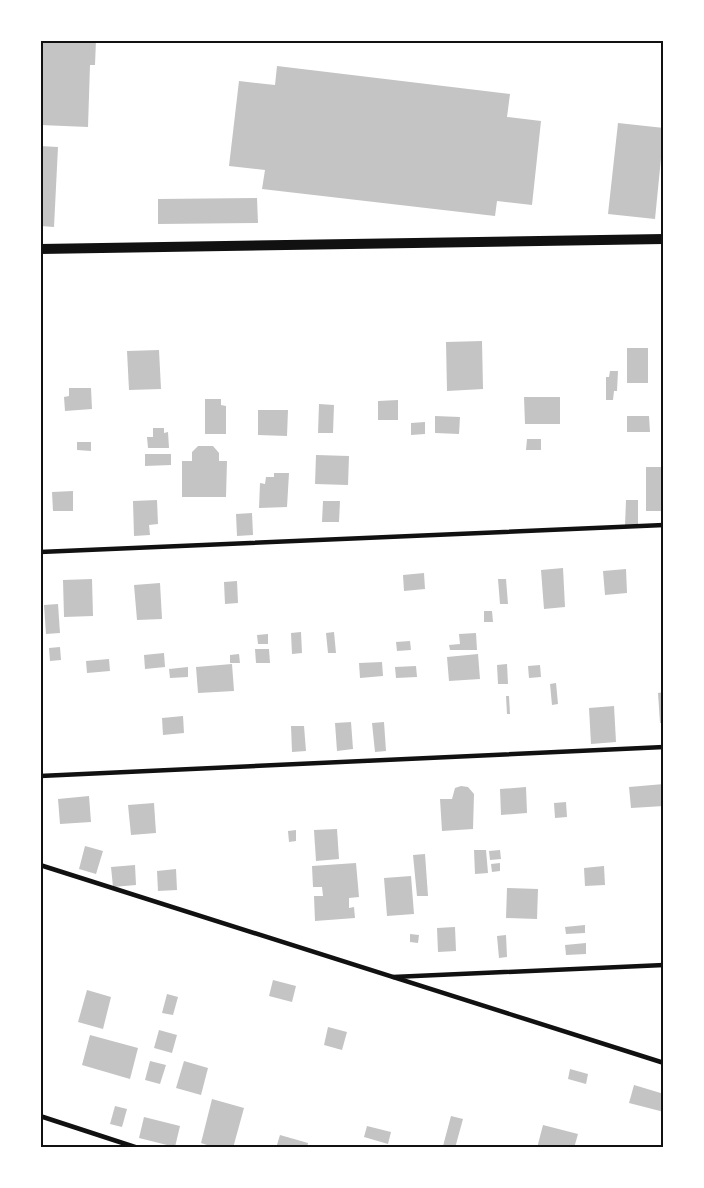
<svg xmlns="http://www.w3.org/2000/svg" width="704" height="1188" font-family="'Work Sans',sans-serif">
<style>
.building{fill:#c4c4c4}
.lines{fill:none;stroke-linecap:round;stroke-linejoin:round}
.service{stroke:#111;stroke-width:4.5}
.tertiary{stroke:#111;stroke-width:10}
.neatline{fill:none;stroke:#111;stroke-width:2}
</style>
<rect width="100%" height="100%" fill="#fff"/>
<g class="building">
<polygon points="40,40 96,40 95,65 90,65 88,127 40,125"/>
<polygon points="277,66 510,94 507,117 541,121 532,205 497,201 495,216 262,189 265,170 229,166 239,81 275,85"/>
<polygon points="618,123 664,128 655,219 608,214"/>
<polygon points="40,146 58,147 54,227 40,226"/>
<polygon points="257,198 258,223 158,224 158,199"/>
<polygon points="482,341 483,389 447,391 446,342"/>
<rect x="627" y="348" width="21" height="35"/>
<polygon points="159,350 161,389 129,390 127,351"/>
<polygon points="610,371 618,371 617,391 614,391 613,400 606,400 606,377 609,377"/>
<polygon points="69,388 91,388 92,409 65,411 64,397 69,396"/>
<polygon points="524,397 560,397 560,424 525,424"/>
<polygon points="205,399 221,399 221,405 226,406 226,434 205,434"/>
<polygon points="398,400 398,420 378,420 378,401"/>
<polygon points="319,404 334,405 333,433 318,433"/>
<polygon points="258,410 288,410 287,436 258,435"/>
<polygon points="435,416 460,417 459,434 435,433"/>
<polygon points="627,416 649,416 650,432 627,432"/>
<polygon points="425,422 425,434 411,435 411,423"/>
<polygon points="153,428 164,428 164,433 168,432 169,448 148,448 147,437 153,437"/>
<polygon points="527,439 541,439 541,450 526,450"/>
<polygon points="77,442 91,442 91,451 77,450"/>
<polygon points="198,446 213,446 219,453 219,461 227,461 226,497 182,497 182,461 192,461 192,452"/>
<polygon points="145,454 171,454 171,465 145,466"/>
<polygon points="316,455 349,456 348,485 315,484"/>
<rect x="646" y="467" width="18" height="44"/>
<polygon points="274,473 289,473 287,507 259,508 260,483 265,484 266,477 274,477"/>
<polygon points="73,491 73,511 53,511 52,492"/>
<polygon points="157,500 158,524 149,525 150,535 134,536 133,501"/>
<polygon points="626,500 638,500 638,526 625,526"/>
<polygon points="323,501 340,501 339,522 322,522"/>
<polygon points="252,513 253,535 237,536 236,514"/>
<polygon points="563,568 565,607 544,609 541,570"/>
<polygon points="626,569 627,593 605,595 603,571"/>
<polygon points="424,573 425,589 404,591 403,575"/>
<polygon points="92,579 93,616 64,617 63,580"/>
<polygon points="498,579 506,579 508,604 500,604"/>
<polygon points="237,581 238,603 225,604 224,582"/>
<polygon points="160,583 162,619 137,620 134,585"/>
<polygon points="58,604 60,633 46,634 44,605"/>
<polygon points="484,611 492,611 493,622 484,622"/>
<polygon points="301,632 302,653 292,654 291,633"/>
<polygon points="334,632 336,653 328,653 326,633"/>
<polygon points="476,633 477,650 450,650 449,645 460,644 459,634"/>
<polygon points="268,634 268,644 258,644 257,635"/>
<polygon points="410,641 411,650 397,651 396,642"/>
<polygon points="60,647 61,660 50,661 49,648"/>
<polygon points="255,649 269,649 270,663 256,663"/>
<polygon points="164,653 165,667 145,669 144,655"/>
<polygon points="239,654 240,663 230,663 230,655"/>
<polygon points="478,654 480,679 449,681 447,657"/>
<polygon points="109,659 110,671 87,673 86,661"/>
<polygon points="382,662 383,676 360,678 359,663"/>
<polygon points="232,664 234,691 198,693 196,667"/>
<polygon points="507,664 508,684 498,684 497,665"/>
<polygon points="540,665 541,677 529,678 528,666"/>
<polygon points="416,666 417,677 396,678 395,667"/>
<polygon points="188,667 188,677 170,678 169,669"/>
<polygon points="556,683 558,704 552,705 550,684"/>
<polygon points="664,692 664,723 660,723 658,693"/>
<polygon points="506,696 509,696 510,714 507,714"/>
<polygon points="614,706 616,742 591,744 589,708"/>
<polygon points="183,716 184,733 163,735 162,718"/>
<polygon points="351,722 353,749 337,751 335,723"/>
<polygon points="384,722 386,751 375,752 372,723"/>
<polygon points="291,726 304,726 306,751 292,752"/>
<polygon points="664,784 664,806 631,808 629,787"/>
<polygon points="461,786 468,787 474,794 473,829 442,831 440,799 452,799 455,788"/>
<polygon points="526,787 527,813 501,815 500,789"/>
<polygon points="89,796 91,822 60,824 58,799"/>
<polygon points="566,802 567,817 555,818 554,803"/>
<polygon points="154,803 156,833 131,835 128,805"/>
<polygon points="337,829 339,859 316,861 314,830"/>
<polygon points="296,830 296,841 289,842 288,831"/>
<polygon points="85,846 103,851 96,874 79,869"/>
<polygon points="474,850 486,850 488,873 475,874"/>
<polygon points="500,850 501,859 490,860 489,851"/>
<polygon points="425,854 428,896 417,896 413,855"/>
<polygon points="356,863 359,897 349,898 349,908 354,907 355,918 315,921 314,896 323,896 322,887 313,887 312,866"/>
<polygon points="500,863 500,871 492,872 491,864"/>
<polygon points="135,865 136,885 113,887 111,867"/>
<polygon points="604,866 605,885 585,886 584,868"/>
<polygon points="176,869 177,890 158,891 157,871"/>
<polygon points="411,876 414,914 387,916 384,878"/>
<polygon points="507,888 538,889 537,919 506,918"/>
<polygon points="585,925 585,933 566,934 565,927"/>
<polygon points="455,927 456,951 438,952 437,928"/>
<polygon points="410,934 419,935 418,943 410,942"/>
<polygon points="506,935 507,957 499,958 497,936"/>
<polygon points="586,943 586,954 566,955 565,945"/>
<polygon points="273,980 296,986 292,1002 269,996"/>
<polygon points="87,990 111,997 103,1029 78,1022"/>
<polygon points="167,994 178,997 173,1015 162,1013"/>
<polygon points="328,1027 347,1032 342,1050 324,1045"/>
<polygon points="159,1030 177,1035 172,1053 154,1048"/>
<polygon points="90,1035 138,1048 130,1079 82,1065"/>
<polygon points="150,1061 166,1065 160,1084 145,1080"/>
<polygon points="184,1061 208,1068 201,1095 176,1088"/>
<polygon points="570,1069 588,1074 586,1084 568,1079"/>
<polygon points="634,1085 664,1094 664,1112 629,1103"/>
<polygon points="212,1099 244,1108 233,1148 216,1148 201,1143"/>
<polygon points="115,1106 127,1109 122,1127 110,1124"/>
<polygon points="451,1116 463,1119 455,1148 443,1146"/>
<polygon points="144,1117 180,1126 175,1147 139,1138"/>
<polygon points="543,1125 578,1134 574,1148 537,1148"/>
<polygon points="367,1126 391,1132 388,1144 364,1137"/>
<polygon points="280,1135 308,1143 307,1148 276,1148"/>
</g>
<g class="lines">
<g class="service">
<polyline points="40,552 664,525"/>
<polyline points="40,776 664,747"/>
<polyline points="40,865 664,1063"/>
<polyline points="393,977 664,965"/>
<polyline points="40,1116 138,1148"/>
</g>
<polyline class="tertiary" points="40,249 664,239"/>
</g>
<rect width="704" height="1188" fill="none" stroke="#ffffff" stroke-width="84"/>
<rect x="42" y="42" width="620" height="1104" class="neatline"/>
</svg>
